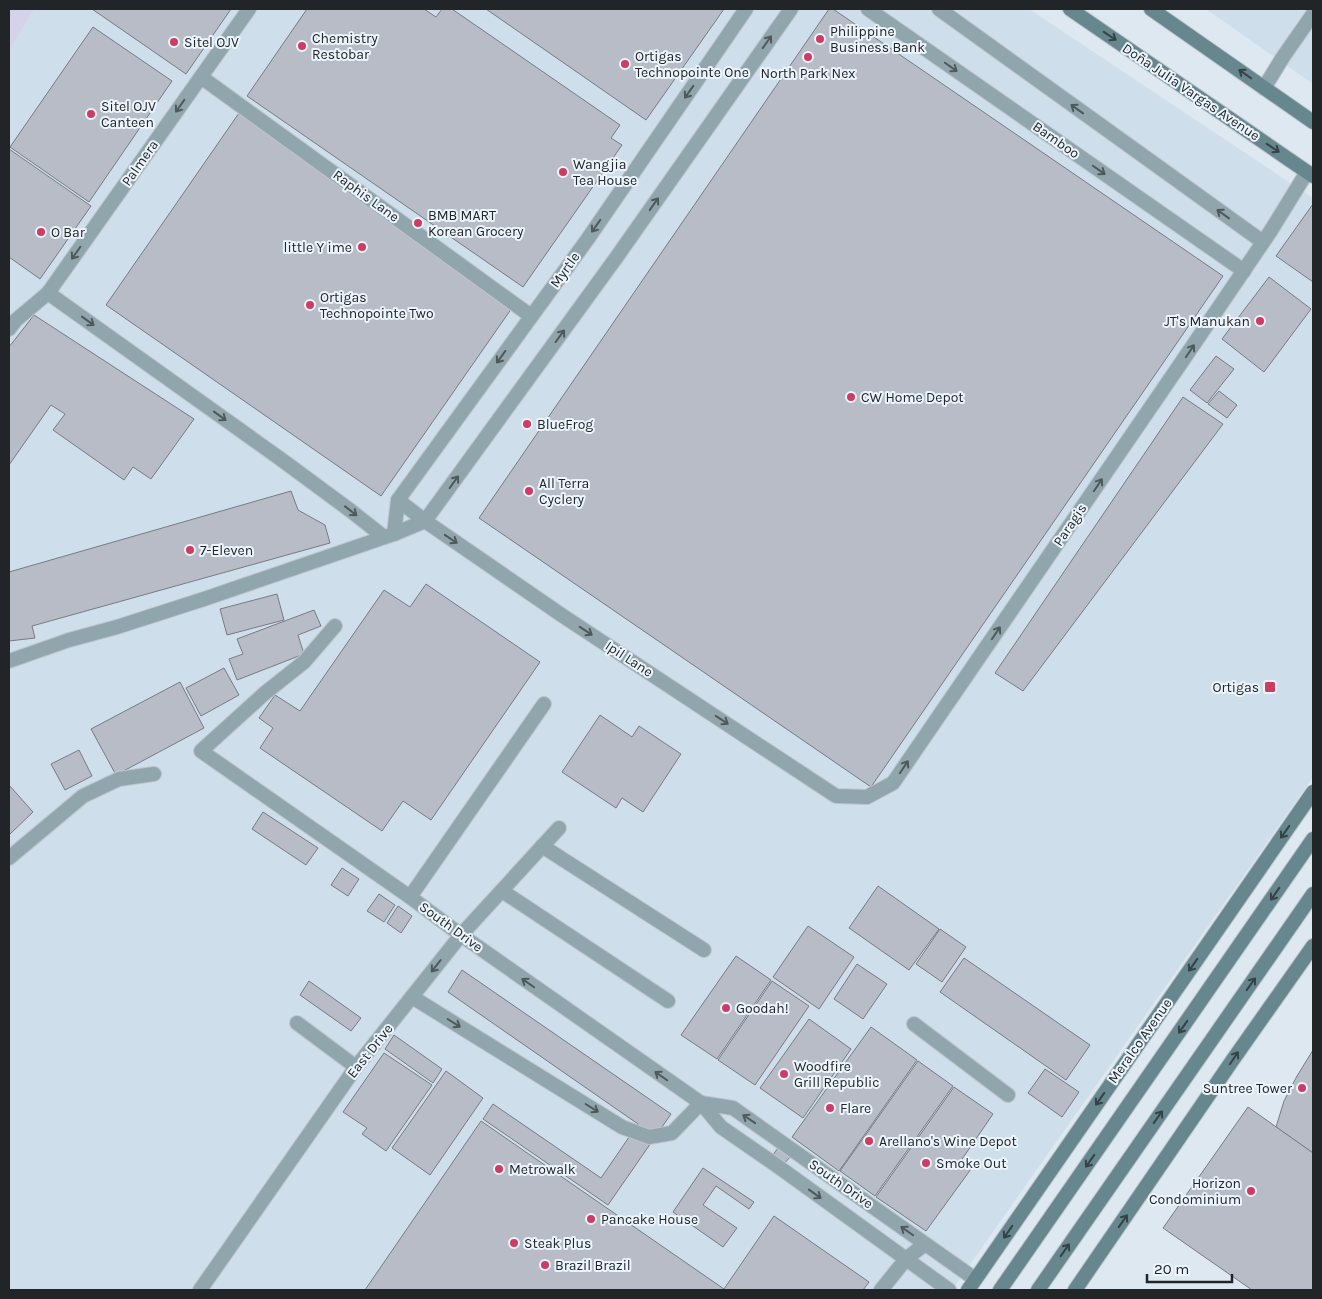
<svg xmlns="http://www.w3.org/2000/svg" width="1322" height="1299" font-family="Karla,sans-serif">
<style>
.built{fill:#cedeeb}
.green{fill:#d6d2eb}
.building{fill:#b8bcc6;stroke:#777b84}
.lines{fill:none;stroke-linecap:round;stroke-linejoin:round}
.service-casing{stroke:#bcc5cc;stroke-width:16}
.secondary-casing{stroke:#bcc5cc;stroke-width:16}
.service{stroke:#91a6ac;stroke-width:14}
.secondary{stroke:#67878f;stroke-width:14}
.oneway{stroke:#364246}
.oneway2{stroke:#4e595c}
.poi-dot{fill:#cc3d61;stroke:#ecf5fd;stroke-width:2}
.labels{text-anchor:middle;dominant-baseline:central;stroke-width:4;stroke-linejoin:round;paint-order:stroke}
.poi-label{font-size:14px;fill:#212527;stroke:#ecf5fd;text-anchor:start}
.street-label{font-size:14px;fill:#212527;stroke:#ecf5fd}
</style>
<rect width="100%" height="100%" fill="#dee8f0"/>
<g class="built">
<polygon points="9,9 1029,9 1313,198 1313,777 952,1290 9,1290"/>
<polygon points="1206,9 1313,9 1313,85 1313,84"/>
</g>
<polygon class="green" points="9,9 34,9 9,50"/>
<g class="building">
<polygon points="92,9 231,9 186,74"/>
<polygon points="307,9 424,9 436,17 442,9 452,9 620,125 611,138 622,145 523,287 247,96"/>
<polygon points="486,9 724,9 646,120"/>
<polygon points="829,9 833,9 1223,276 871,787 479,518"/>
<polygon points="93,27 172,81 89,202 10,147"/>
<polygon points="239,113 514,305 381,496 106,305"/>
<polygon points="9,149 91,206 40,279 9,257"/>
<polygon points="1313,204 1313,282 1276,256"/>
<polygon points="1269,277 1311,309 1264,372 1222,339"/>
<polygon points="34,315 194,419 151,479 133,467 124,480 53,430 65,414 51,405 9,465 9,347"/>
<polygon points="1216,356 1234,369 1207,403 1190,390"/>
<polygon points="1219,391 1237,405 1227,418 1208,404"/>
<polygon points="1183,397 1223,424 1023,691 995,673"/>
<polygon points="291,491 298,510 325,525 330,543 32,626 35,638 9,641 9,572"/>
<polygon points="426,584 540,662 431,820 403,801 382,831 260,748 273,728 259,718 275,695 300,711 384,590 410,607"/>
<polygon points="277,594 284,620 227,635 220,609"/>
<polygon points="314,610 321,626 298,635 304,654 237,680 229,659 243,654 237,639"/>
<polygon points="224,668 239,695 201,716 186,688"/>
<polygon points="180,682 204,728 116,775 91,729"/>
<polygon points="600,715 632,737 639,726 681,754 643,812 622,798 616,808 562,772"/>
<polygon points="79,750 92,776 65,790 51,764"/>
<polygon points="9,785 33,812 9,835"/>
<polygon points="263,812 318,848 306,865 252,829"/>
<polygon points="342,868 359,879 348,896 331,885"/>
<polygon points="878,886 939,929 909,970 849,928"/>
<polygon points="379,894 395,905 384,922 367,911"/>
<polygon points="398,906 412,916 401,933 387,923"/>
<polygon points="808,926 854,957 819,1009 773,977"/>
<polygon points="940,929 966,947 942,982 916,964"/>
<polygon points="736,956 771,980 717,1059 681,1035"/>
<polygon points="964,958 1090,1045 1066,1080 940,992"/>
<polygon points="857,964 887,984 863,1019 834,999"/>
<polygon points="462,970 671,1114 608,1205 483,1119 493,1104 601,1178 638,1124 448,992"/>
<polygon points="309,981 361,1018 351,1031 300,995"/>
<polygon points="772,981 809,1006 755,1085 718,1060"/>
<polygon points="809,1019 851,1049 803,1118 760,1088"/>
<polygon points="871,1027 917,1060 839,1171 792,1137"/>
<polygon points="394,1035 442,1069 433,1083 385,1049"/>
<polygon points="1313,1050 1313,1153 1276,1127 1284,1101 1297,1076"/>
<polygon points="384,1053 432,1085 386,1151 362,1134 367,1128 343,1112"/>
<polygon points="918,1061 953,1086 875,1196 840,1171"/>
<polygon points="1045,1069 1079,1092 1062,1117 1028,1093"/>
<polygon points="446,1071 483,1098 430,1175 392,1148"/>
<polygon points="954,1087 993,1114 960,1162 971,1169 926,1231 876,1197"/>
<polygon points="1248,1107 1313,1153 1313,1290 1252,1290 1163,1228"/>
<polygon points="481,1121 724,1289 774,1216 869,1282 863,1290 365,1290"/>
<polygon points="778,1148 790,1157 784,1164 772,1156"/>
<polygon points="703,1168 754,1202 749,1209 716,1186 703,1205 737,1228 723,1247 673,1212"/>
</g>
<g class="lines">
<defs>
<g id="service">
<polyline points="868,9 1244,271"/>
<polyline points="939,9 1263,242"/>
<polyline points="201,77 531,316"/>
<polyline points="1264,88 1283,57 1313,14"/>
<polyline points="48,293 282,460 351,511 384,537"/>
<polyline points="9,329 16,320 48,293 249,9"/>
<polyline points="398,500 425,521 563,616 836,796 867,797 893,783 1179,366 1270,232 1307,172"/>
<polyline points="394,534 398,500 587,240 746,9"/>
<polyline points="335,626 304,662 265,693 201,751 410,897 461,935 701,1103 721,1127 776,1165 949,1290"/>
<polyline points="9,661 69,640 117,627 204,599 394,534 425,521 616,258 791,9"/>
<polyline points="542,846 704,950"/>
<polyline points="9,858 83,796 119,779 154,774"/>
<polyline points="502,891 668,1001"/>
<polyline points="410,897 544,704"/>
<polyline points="412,997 622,1127 649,1137 672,1133 701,1103"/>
<polyline points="297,1023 356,1067"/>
<polyline points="914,1024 1008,1095"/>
<polyline points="701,1103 733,1108 975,1279"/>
<polyline points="200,1290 356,1067 461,935 559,828"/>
<polyline points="881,1290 906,1259 925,1244"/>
</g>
<g id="secondary">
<polyline points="1070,9 1313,176"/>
<polyline points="1151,9 1313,122"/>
<polyline points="968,1290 1313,792"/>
<polyline points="1000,1290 1313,839"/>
<polyline points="1038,1290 1313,894"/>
<polyline points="1075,1290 1232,1061 1313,946"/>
</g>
</defs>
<use href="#service" class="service-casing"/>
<use href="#secondary" class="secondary-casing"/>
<use href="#service" class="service"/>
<use href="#secondary" class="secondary"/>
</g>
<defs><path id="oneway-shaft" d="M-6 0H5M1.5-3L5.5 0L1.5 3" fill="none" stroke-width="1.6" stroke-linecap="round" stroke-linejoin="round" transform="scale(1.25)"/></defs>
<g class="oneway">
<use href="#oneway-shaft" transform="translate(1110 36) rotate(34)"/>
<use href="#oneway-shaft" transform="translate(1245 74) rotate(-145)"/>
<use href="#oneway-shaft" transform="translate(1273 148) rotate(34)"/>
<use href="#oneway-shaft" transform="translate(1285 832) rotate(125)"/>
<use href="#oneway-shaft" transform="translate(1275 894) rotate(125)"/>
<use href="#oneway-shaft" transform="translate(1193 965) rotate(125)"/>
<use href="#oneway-shaft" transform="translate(1251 984) rotate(-55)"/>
<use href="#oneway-shaft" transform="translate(1183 1027) rotate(125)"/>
<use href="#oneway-shaft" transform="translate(1234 1058) rotate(-56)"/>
<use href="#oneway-shaft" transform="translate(1100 1099) rotate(125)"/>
<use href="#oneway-shaft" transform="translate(1158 1117) rotate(-55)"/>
<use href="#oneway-shaft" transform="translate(1090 1161) rotate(125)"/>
<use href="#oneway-shaft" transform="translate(1123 1221) rotate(-55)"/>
<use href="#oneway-shaft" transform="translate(1008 1232) rotate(125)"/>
<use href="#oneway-shaft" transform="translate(1065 1250) rotate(-55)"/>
</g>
<g class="oneway2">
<use href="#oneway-shaft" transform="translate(767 42) rotate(-55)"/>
<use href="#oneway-shaft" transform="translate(951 67) rotate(35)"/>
<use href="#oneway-shaft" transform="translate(689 92) rotate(125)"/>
<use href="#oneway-shaft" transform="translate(180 106) rotate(125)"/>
<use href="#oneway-shaft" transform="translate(1077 109) rotate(-144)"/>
<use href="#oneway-shaft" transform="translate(1099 170) rotate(35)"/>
<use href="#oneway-shaft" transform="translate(654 204) rotate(-55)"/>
<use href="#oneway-shaft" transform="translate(1223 214) rotate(-144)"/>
<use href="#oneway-shaft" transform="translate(596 226) rotate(125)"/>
<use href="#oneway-shaft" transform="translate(76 253) rotate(125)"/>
<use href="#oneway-shaft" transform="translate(88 321) rotate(36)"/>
<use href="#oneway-shaft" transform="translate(560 336) rotate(-54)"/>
<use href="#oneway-shaft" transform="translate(1190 351) rotate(-56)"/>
<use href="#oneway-shaft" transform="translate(501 357) rotate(126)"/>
<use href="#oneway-shaft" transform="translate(220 416) rotate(36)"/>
<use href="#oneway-shaft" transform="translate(454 482) rotate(-54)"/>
<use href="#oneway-shaft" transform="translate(1098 485) rotate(-56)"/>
<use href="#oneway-shaft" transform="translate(351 511) rotate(38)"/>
<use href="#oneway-shaft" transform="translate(451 539) rotate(34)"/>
<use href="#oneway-shaft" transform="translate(586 631) rotate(33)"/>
<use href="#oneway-shaft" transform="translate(996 633) rotate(-56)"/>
<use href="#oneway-shaft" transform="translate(722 720) rotate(33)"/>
<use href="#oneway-shaft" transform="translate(904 767) rotate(-56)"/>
<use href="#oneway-shaft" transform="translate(436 966) rotate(128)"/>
<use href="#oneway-shaft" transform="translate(528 983) rotate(-145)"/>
<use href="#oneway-shaft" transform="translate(454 1023) rotate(32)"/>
<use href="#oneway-shaft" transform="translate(661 1076) rotate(-145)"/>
<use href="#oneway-shaft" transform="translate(592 1108) rotate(32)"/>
<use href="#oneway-shaft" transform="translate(749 1119) rotate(-146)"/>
<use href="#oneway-shaft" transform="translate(815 1194) rotate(36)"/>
<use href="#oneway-shaft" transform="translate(907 1231) rotate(-145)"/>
</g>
<g class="poi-dot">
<circle cx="820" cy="39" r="5"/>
<circle cx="174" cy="42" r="5"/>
<circle cx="302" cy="46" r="5"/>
<circle cx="808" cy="57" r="5"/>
<circle cx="625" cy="64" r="5"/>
<circle cx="91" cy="114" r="5"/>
<circle cx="563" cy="172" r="5"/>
<circle cx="418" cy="223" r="5"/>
<circle cx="41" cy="232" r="5"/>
<circle cx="362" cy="247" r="5"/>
<circle cx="310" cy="305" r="5"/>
<circle cx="1260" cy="321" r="5"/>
<circle cx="851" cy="397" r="5"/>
<circle cx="527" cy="424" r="5"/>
<circle cx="529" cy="491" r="5"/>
<circle cx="190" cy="550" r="5"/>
<rect x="1264" y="681" width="12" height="12" rx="2.5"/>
<circle cx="726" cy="1008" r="5"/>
<circle cx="784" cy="1074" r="5"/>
<circle cx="1302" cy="1088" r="5"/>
<circle cx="830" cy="1108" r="5"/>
<circle cx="869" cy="1141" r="5"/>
<circle cx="926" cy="1163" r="5"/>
<circle cx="499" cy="1169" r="5"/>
<circle cx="1251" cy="1191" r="5"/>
<circle cx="591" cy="1219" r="5"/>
<circle cx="514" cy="1243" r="5"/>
<circle cx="545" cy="1265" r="5"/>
</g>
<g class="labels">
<g class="poi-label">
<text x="830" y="31">Philippine<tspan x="830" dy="16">Business Bank</tspan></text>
<text x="312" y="38">Chemistry<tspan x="312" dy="16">Restobar</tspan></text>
<text x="184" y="42">Sitel OJV</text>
<text x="635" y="56">Ortigas<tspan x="635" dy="16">Technopointe One</tspan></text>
<text x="808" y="73" text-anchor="middle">North Park Nex</text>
<text x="101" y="106">Sitel OJV<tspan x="101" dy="16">Canteen</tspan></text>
<text x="573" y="164">Wangjia<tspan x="573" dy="16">Tea House</tspan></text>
<text x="428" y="215">BMB MART<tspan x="428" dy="16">Korean Grocery</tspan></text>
<text x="51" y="232">O Bar</text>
<text x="352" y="247" text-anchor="end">little Y ime</text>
<text x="320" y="297">Ortigas<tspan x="320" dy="16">Technopointe Two</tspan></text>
<text x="1250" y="321" text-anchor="end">JT's Manukan</text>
<text x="861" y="397">CW Home Depot</text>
<text x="537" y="424">BlueFrog</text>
<text x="539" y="483">All Terra<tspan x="539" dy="16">Cyclery</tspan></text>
<text x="200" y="550">7-Eleven</text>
<text x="1259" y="687" text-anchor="end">Ortigas</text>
<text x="736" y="1008">Goodah!</text>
<text x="794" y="1066">Woodfire<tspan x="794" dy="16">Grill Republic</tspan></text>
<text x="1292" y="1088" text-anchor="end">Suntree Tower</text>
<text x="840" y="1108">Flare</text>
<text x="879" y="1141">Arellano's Wine Depot</text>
<text x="936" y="1163">Smoke Out</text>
<text x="509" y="1169">Metrowalk</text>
<text x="1241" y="1183" text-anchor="end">Horizon<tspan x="1241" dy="16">Condominium</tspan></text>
<text x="601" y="1219">Pancake House</text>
<text x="524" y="1243">Steak Plus</text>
<text x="555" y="1265">Brazil Brazil</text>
</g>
<g class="street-label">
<text transform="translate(1191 92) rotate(34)">Doña Julia Vargas Avenue</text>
<text transform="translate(1056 140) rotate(35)">Bamboo</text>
<text transform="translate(140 163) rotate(-55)">Palmera</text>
<text transform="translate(366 196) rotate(36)">Raphis Lane</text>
<text transform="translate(565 270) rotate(-54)">Myrtle</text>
<text transform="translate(1070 525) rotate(-56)">Paragis</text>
<text transform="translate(629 659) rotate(33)">Ipil Lane</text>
<text transform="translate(451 927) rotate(36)">South Drive</text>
<text transform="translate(1140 1041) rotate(-55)">Meralco Avenue</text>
<text transform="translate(370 1051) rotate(-52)">East Drive</text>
<text transform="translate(841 1184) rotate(35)">South Drive</text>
</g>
</g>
<rect width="1322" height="1299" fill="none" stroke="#212527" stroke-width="20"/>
<path d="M1147 1274v8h85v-8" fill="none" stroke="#212527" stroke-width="2.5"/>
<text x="1154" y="1274" font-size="15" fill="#212527" stroke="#ecf5fd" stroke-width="4" paint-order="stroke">20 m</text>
</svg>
